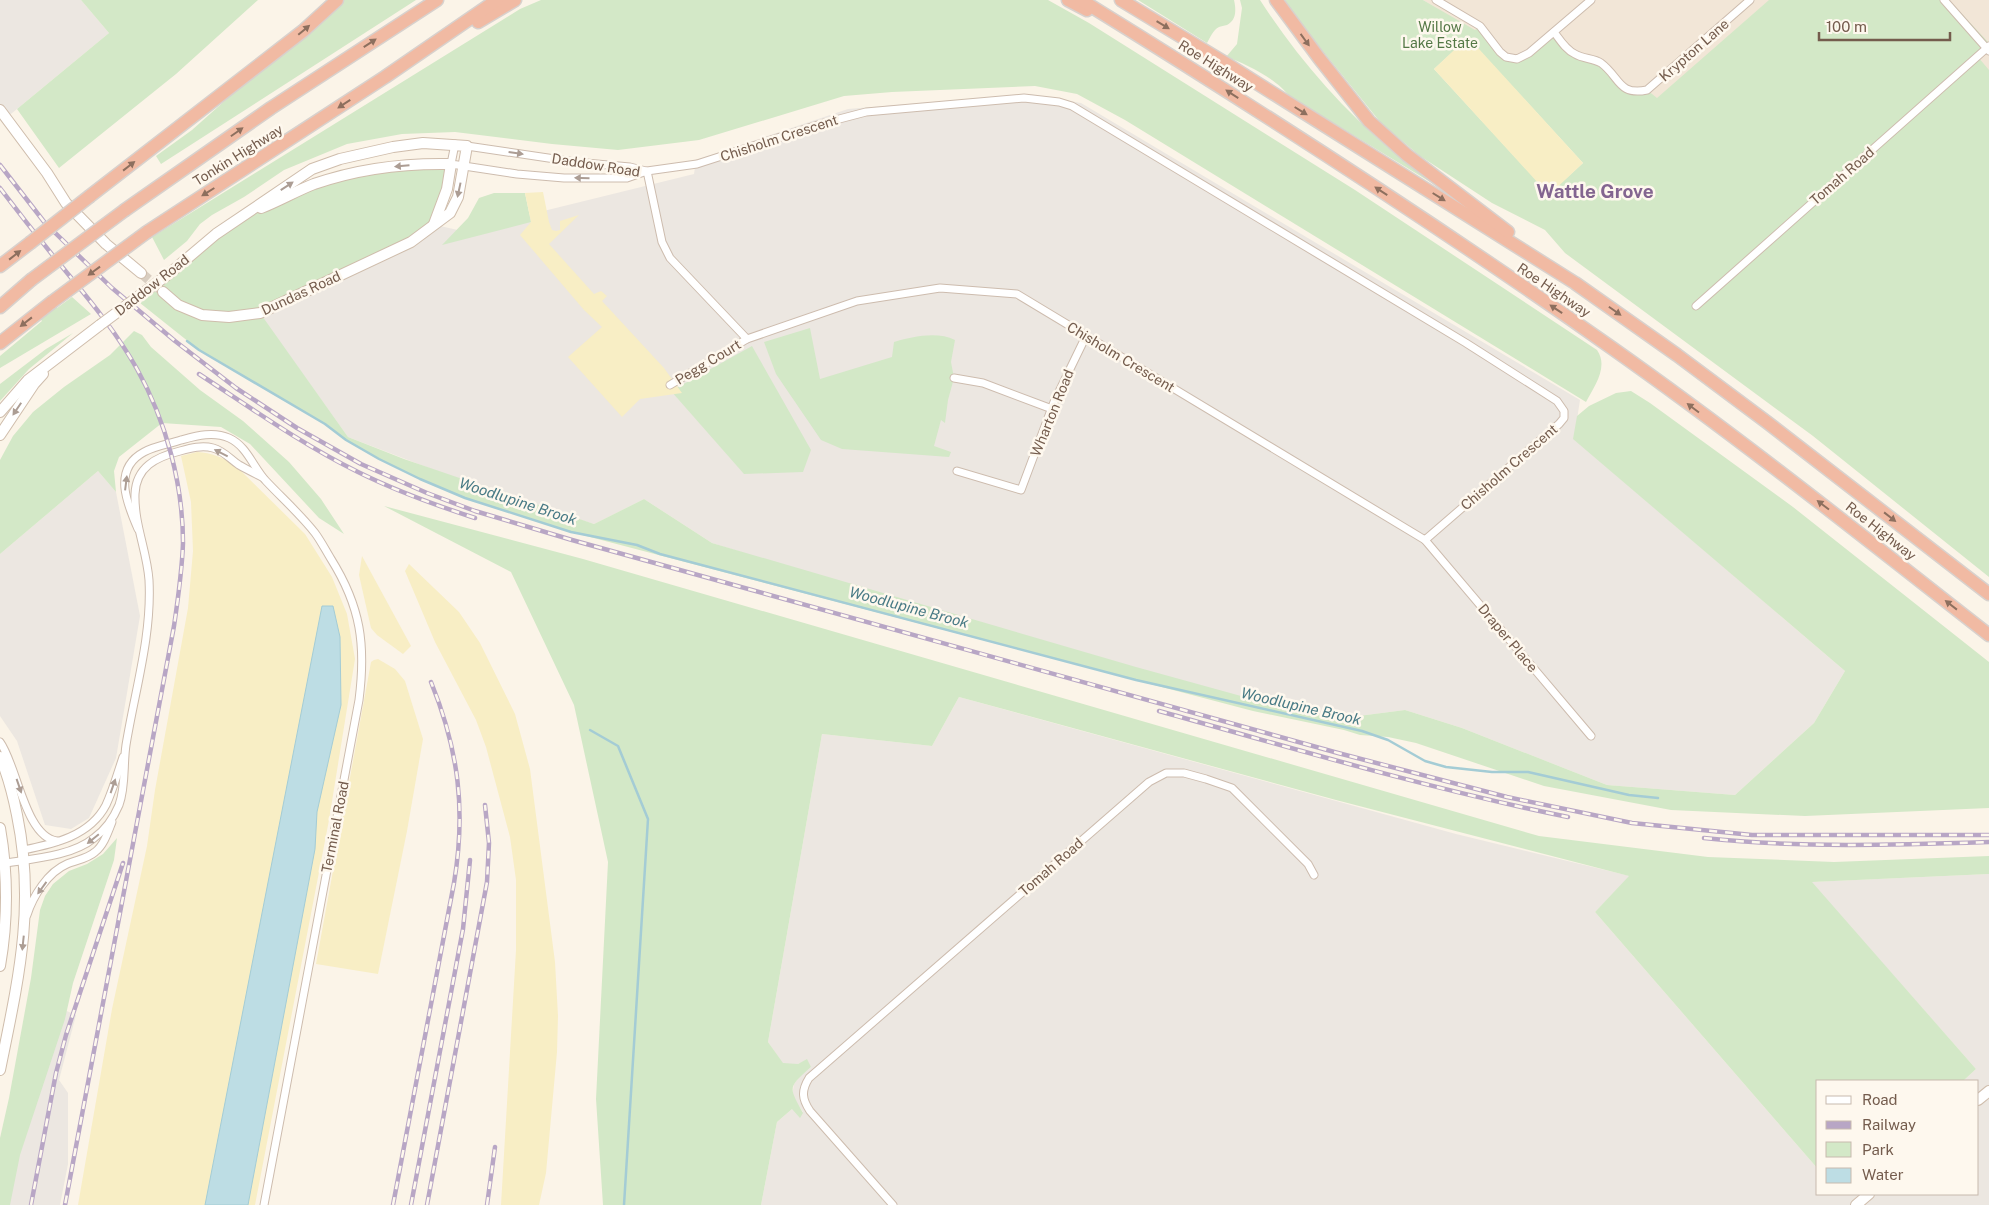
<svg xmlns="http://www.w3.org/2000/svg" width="1989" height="1205" font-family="'Public Sans',sans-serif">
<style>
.residential{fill:#f2e6d7}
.industrial{fill:#ece7e1}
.green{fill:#d3e8c7;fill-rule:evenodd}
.sand{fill:#f8eec5}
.water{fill:#bddde4;stroke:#a4ccd5}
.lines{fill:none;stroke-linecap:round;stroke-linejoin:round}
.stream{stroke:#a4ccd5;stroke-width:2.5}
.secondary-tunnel{stroke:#d9cec1;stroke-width:10;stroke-dasharray:10 5;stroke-linecap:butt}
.street-casing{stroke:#cdbcae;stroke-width:9}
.secondary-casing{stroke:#cfbdac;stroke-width:12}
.highway-casing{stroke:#d8d1cd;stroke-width:15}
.street{stroke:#fff;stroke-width:7}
.secondary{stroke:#fff;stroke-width:10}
.highway{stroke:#f1baa3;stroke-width:12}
.rail-casing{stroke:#b8a6c5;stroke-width:4.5}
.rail{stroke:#fef8ee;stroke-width:2.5;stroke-dasharray:8;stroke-linecap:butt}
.secondary-bridge-casing{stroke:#cfbdac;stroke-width:12;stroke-linecap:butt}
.highway-bridge-casing{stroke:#d8d1cd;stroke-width:15;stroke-linecap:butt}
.secondary-bridge{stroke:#fff;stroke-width:10}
.highway-bridge{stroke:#f1baa3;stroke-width:12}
.oneway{fill:#8d6f5e}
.oneway2{fill:#ac9d94}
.labels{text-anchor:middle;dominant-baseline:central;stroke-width:5;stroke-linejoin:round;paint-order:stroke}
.park-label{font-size:14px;fill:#547846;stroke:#fef8ee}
.street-label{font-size:14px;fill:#745c4d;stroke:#fef8ee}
.water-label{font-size:15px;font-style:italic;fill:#487a85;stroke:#fef8ee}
.district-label{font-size:19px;font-weight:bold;fill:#836590;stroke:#fef8ee}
</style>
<rect width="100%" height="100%" fill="#fbf4e8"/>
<g class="residential">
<polygon points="1423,0 1793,0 1626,145 1475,31"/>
<polygon points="1913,0 1989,0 1989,83"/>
</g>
<g class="industrial">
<polygon points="0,0 81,0 109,33 6,118 0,110"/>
<polygon points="1029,94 1081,103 1580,400 1574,439 1845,671 1814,723 1735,795 1607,785 1462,728 1405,710 1335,719 1140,677 712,543 644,499 594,524 494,493 348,437 254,306 427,223 462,231 694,174 696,160 848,109"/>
<polygon points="98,471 116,492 140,616 116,758 89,818 71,829 45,825 17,741 0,716 0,554"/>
<polygon points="959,697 1456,834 1630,876 1595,912 1818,1169 1818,1194 1839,1194 1840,1195 1842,1194 1978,1194 1978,1081 1963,1081 1976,1069 1811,882 1989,874 1989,1205 761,1205 777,1122 792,1109 803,1112 793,1097 793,1090 794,1084 800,1076 811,1067 803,1062 798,1064 783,1064 768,1042 822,734 932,746"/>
<polygon points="30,995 76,1015 59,1080 68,1093 68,1164 60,1205 0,1205"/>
</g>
<g class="green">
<polygon points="81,0 258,0 176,74 59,168 17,109 109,33"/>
<polygon points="344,0 416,0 161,164 156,156 192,130 257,72 312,30"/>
<path d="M541 0H1048L1089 23 1355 190 1597 350C1609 367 1594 387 1586 402L1125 120 1077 94 1035 86 892 92 844 96 699 140 618 150 552 144 455 132 402 134 347 144 284 170 244 197 212 215 200 224 187 241 164 260 152 237 520 9Z"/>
<path d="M1138 0H1234C1236 9 1237 20 1227 25 1224 26 1221 26 1219 27 1213 30 1210 38 1207 43Z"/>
<path d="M1240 0H1260C1296 56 1340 107 1391 150 1410 166 1430 180 1450 194L1289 96C1278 80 1245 63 1226 57L1237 44 1242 8Z"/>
<path d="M1285 0H1423L1475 30 1480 26 1500 52 1517 59 1554 32 1567 48 1592 58 1627 89 1647 90 1657 98 1769 0H1949L1989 43V46L1978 57 1989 70V577L1813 436 1565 253 1545 230 1492 203 1420 156 1381 123 1292 13ZM1468 38 1583 163 1549 194 1434 69Z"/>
<polygon points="451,164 434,224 411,242 260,313 348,437 404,459 594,524 644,499 712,543 1136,667 1270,704 1335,719 1405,710 1462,728 1607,785 1735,795 1814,723 1845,671 1573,439 1577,416 1589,406 1616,393 1631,391 1650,403 1793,507 1989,662 1989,808 1805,816 1671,810 1544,786 1416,743 1388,737 1360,735 1344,730 1253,711 571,532 465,498 420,479 379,459 346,440 325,424 199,350 135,299 246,212 348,174"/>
<polygon points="494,193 525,193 531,222 442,245 468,218 479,198"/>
<polygon points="72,297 91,314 0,368 0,356 42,321 39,317 54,304 57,308"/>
<path d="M810 328 820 379 892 357 894 342C911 337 937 331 955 340L951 362 954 378 948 400 945 423 941 420 934 446 951 452 949 457 842 449 821 440 776 374 764 342Z"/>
<polygon points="134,331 142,335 151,347 200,390 243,421 289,462 321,499 344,534 319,518 250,444 221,427 162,423 119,457 114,471 116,492 98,471 0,554 0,460 13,436 33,412 64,387 110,355"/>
<polygon points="73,333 29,369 0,401 0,384 46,349"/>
<polygon points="752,346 811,450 803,472 744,474 671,391"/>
<path d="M384 506 583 559 1539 836 1708 857 1834 862 1989 856V874L1812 882 1976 1069 1963 1081H1818V1169L1595 912 1629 876 1336 800 959 697 932 746 822 734 768 1042 783 1063 798 1064 807 1059 811 1067C787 1088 789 1087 803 1113L800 1118 792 1109 777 1122 761 1205H603L596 1099 608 862 574 705 511 572Z"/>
<polygon points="117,838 114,860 73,983 65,1019 20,1155 10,1205 0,1205 0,1138 9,1098 31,978 40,910 45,896 53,884 69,871 87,864 103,854"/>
</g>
<g class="sand">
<polygon points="1468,37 1583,163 1549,195 1434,69"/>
<polygon points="543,192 549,222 552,230 556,231 560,230 560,221 579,215 549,244 594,294 601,291 607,296 602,301 664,368 682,393 640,399 622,417 568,357 602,327 584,310 520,235 531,222 525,193"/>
<path d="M197 452C212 453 222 457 235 465L305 534 332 577 347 614 355 659 329 820 255 1205H78L112 1009 147 846 155 790 188 608 193 551 191 502 181 456Z"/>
<polygon points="362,556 411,646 403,654 377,635 371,628 359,575"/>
<polygon points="409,564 459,612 480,643 515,714 530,769 555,962 558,1016 557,1052 546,1173 539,1205 501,1205 516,950 516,880 510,837 486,747 476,720 435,642 405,571"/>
<polygon points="378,659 395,669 405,681 423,739 407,831 378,974 316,964 371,662 374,660"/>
</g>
<polygon class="water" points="322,606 333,606 340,637 341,705 317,812 315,849 248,1205 205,1205"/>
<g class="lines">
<g class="stream">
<polyline points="187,341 199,350 325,424 346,440 379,459 420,479 465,498 571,532 637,545 660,554 1136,680 1362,731 1388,740 1425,761 1446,767 1492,772 1528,772 1629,795 1658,798"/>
<polyline points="590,730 618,746 648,819 624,1205"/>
</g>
<polyline class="secondary-tunnel" points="141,273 161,290"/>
<defs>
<g id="street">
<polyline points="1436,0 1480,26 1500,52 1506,57 1517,59 1529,53 1591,0"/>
<polyline points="1944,0 1989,51"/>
<path d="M1554 32C1560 40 1566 50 1575 54 1583 59 1593 58 1601 63 1620 77 1618 96 1647 90L1750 0"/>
<polyline points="455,144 451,164 517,174 564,178 627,178 647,171 697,164 824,123 866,112 1024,98 1059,102 1072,106 1466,343 1557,401 1564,411 1564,418 1559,424 1425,540 1017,294 940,288 857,301 747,339 670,258 662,242 647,171"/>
<polyline points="467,146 575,162 630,167 646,171"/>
<polyline points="1696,306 1989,46"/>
<polyline points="954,378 983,383 1052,409"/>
<polyline points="670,385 747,339"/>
<polyline points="957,471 1021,490 1054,402 1086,336"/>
<path d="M138 529C127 504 112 469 144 452 155 446 169 444 181 440 196 436 213 431 229 438 247 446 253 467 266 481 282 498 301 515 315 533 321 541 326 551 331 559 361 607 366 645 359 700L264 1205"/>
<polyline points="1425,540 1591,736"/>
<path d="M0 742C17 765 25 837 57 841"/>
<path d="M23 850C54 844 90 836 106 805 113 790 118 772 123 757"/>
<path d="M0 864C29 859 71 857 94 838 105 830 114 817 119 805 126 786 123 765 126 745 135 690 152 636 149 580 147 551 134 524 135 494 136 467 156 457 180 451 191 448 202 445 213 448 224 451 230 459 239 465 246 469 254 473 262 477"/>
<path d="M27 915C33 896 48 872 67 864 76 860 87 859 95 852 104 845 108 832 112 822"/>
<path d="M893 1205 810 1111C802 1099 801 1091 809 1078L1149 782 1166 773H1184L1206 779 1232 788 1308 864 1314 875"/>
</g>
<g id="secondary">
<polyline points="0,110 47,173 66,203 106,244 141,273"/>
<path d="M261 208C279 201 296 191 314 184 357 169 405 163 451 164L447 189 434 224"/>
<polyline points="163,292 178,305 202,315 229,317 260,313 411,242 450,213 458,197 467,146 423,143 393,147 340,159 312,169 216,234 170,273"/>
<polyline points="0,412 28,380 100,325"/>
<polyline points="0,435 34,384 43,374"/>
<path d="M0 757C8 775 13 795 17 815 36 907 18 981 0 1070"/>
<path d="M0 828C8 874 8 920 0 966"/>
<polyline points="1978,1100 1989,1091"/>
<polyline points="1856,1205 1869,1194"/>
</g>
<g id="highway">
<polyline points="1068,0 1087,10"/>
<path d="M1081 0C1261 111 1439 226 1612 348 1741 439 1865 538 1989 635"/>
<polyline points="1121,0 1225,63 1575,283 1677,355 1768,423 1989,594"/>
<polyline points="1276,0 1319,58 1369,121 1407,155 1508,232"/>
<polyline points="478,22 515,0"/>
<polyline points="90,196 303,31 337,0"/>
<polyline points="125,210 271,108 437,0"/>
<polyline points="147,232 385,77 497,0"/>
<polyline points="0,266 30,243"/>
<polyline points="0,307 31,280"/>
<polyline points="0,343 52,302"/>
</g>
</defs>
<use href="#street" class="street-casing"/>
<use href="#secondary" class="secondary-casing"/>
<use href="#highway" class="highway-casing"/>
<use href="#street" class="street"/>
<use href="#secondary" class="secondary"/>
<use href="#highway" class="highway"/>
<defs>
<g id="rail">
<polyline points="0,165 45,223 112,288 175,341 236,388 297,428 361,464 427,493 475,511 572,540 1338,753 1507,797 1632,823 1752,835 1989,835"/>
<path d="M0 188C22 217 45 246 68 274 93 304 118 335 137 369 166 421 183 484 183 543 182 571 178 599 174 626L65 1205"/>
<path d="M199 374C251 408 303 445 358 472 396 491 435 505 475 518"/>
<path d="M1159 711C1295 749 1430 789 1568 817"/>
<path d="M1704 838C1798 848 1894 845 1989 842"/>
<polyline points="31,1205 56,1073 66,1035 123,863"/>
<path d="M393 1205 454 883C466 811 459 751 431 682"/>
<polyline points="411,1205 463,929 470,860"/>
<polyline points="427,1205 487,882 489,843 485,805"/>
<polyline points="487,1205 495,1147"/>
</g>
</defs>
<use href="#rail" class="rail-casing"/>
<use href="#rail" class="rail"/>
<defs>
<polyline id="secondary-bridge" points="100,325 170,273"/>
<g id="highway-bridge">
<polyline points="30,243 90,196"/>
<polyline points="31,280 125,210"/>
<polyline points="52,302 147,232"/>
</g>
</defs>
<use href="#secondary-bridge" class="secondary-bridge-casing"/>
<use href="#highway-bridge" class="highway-bridge-casing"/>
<use href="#secondary-bridge" class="secondary-bridge"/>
<use href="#highway-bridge" class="highway-bridge"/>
</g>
<defs><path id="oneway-solid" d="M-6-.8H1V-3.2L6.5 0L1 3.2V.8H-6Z" transform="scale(1.25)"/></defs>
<g class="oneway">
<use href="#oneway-solid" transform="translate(1163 25) rotate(31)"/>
<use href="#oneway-solid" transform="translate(304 30) rotate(-40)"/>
<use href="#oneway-solid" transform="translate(1305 40) rotate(54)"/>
<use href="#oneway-solid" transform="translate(370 43) rotate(-33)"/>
<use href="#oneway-solid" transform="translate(1232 94) rotate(-147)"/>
<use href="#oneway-solid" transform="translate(344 104) rotate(147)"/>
<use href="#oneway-solid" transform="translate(1301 111) rotate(32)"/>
<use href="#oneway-solid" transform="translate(237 132) rotate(-35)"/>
<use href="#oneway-solid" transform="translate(129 166) rotate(-38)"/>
<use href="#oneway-solid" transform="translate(1381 191) rotate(-147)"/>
<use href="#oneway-solid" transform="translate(208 192) rotate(148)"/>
<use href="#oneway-solid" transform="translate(1439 197) rotate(32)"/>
<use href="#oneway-solid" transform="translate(15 255) rotate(-38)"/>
<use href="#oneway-solid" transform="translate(94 271) rotate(144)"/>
<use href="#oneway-solid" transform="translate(1556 309) rotate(-146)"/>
<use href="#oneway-solid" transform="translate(1615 311) rotate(35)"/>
<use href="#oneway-solid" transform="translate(26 322) rotate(142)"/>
<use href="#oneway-solid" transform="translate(1693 408) rotate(-143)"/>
<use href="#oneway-solid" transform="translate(1823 505) rotate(-143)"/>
<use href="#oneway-solid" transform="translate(1890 517) rotate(38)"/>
<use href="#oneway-solid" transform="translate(1951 605) rotate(-142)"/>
</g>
<g class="oneway2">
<use href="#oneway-solid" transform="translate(516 153) rotate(8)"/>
<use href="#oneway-solid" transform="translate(402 166) rotate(175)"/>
<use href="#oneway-solid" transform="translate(582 178) rotate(-179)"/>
<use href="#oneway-solid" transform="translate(287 186) rotate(-33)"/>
<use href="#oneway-solid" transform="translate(459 190) rotate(102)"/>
<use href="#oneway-solid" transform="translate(17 409) rotate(124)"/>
<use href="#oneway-solid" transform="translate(221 453) rotate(-153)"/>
<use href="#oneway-solid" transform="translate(126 483) rotate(-83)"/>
<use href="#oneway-solid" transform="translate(19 786) rotate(71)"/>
<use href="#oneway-solid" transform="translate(113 786) rotate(-71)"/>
<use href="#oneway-solid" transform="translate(93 839) rotate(141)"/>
<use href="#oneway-solid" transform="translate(42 888) rotate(126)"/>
<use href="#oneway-solid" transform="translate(23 943) rotate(96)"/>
</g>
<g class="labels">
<g class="park-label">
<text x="1440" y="27">Willow<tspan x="1440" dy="16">Lake Estate</tspan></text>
</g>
<g class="street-label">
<text transform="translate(1694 50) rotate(-41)">Krypton Lane</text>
<text transform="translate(1216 66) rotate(32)">Roe Highway</text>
<text transform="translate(779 138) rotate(-18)">Chisholm Crescent</text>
<text transform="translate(238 155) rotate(-32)">Tonkin Highway</text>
<text transform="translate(596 165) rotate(9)">Daddow Road</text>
<text transform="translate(1842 176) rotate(-41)">Tomah Road</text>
<text transform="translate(152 285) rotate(-38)">Daddow Road</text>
<text transform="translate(1554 290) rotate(34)">Roe Highway</text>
<text transform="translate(301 293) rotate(-25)">Dundas Road</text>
<text transform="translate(1121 357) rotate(31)">Chisholm Crescent</text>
<text transform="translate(708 362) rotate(-31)">Pegg Court</text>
<text transform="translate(1052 413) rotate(-68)">Wharton Road</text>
<text transform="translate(1509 467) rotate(-41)">Chisholm Crescent</text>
<text transform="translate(1881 531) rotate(38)">Roe Highway</text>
<text transform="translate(1508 638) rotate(50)">Draper Place</text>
<text transform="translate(335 827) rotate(-79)">Terminal Road</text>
<text transform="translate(1051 867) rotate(-41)">Tomah Road</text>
</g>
<g class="water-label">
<text transform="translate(518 501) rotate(18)">Woodlupine Brook</text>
<text transform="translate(909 607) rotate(15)">Woodlupine Brook</text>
<text transform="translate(1301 706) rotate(13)">Woodlupine Brook</text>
</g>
<g class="district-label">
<text x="1595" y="191">Wattle Grove</text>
</g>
</g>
<rect x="1816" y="1080" width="162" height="115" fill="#fef8ee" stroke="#c7baae"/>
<rect x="1826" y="1096" width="25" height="8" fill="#ffffff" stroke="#c7baae"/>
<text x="1862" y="1105" font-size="15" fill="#745c4d">Road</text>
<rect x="1826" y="1121" width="25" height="8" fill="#b8a6c5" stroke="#c7baae"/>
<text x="1862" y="1130" font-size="15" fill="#745c4d">Railway</text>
<rect x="1826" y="1142" width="25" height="15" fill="#d3e8c7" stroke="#c7baae"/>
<text x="1862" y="1155" font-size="15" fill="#745c4d">Park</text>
<rect x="1826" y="1168" width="25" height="15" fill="#bddde4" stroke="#c7baae"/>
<text x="1862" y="1180" font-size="15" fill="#745c4d">Water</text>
<path d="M1819 32v8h131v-8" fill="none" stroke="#745c4d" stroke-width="2.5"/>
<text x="1826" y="32" font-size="15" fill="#745c4d" stroke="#fef8ee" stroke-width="4" paint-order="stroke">100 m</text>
</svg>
